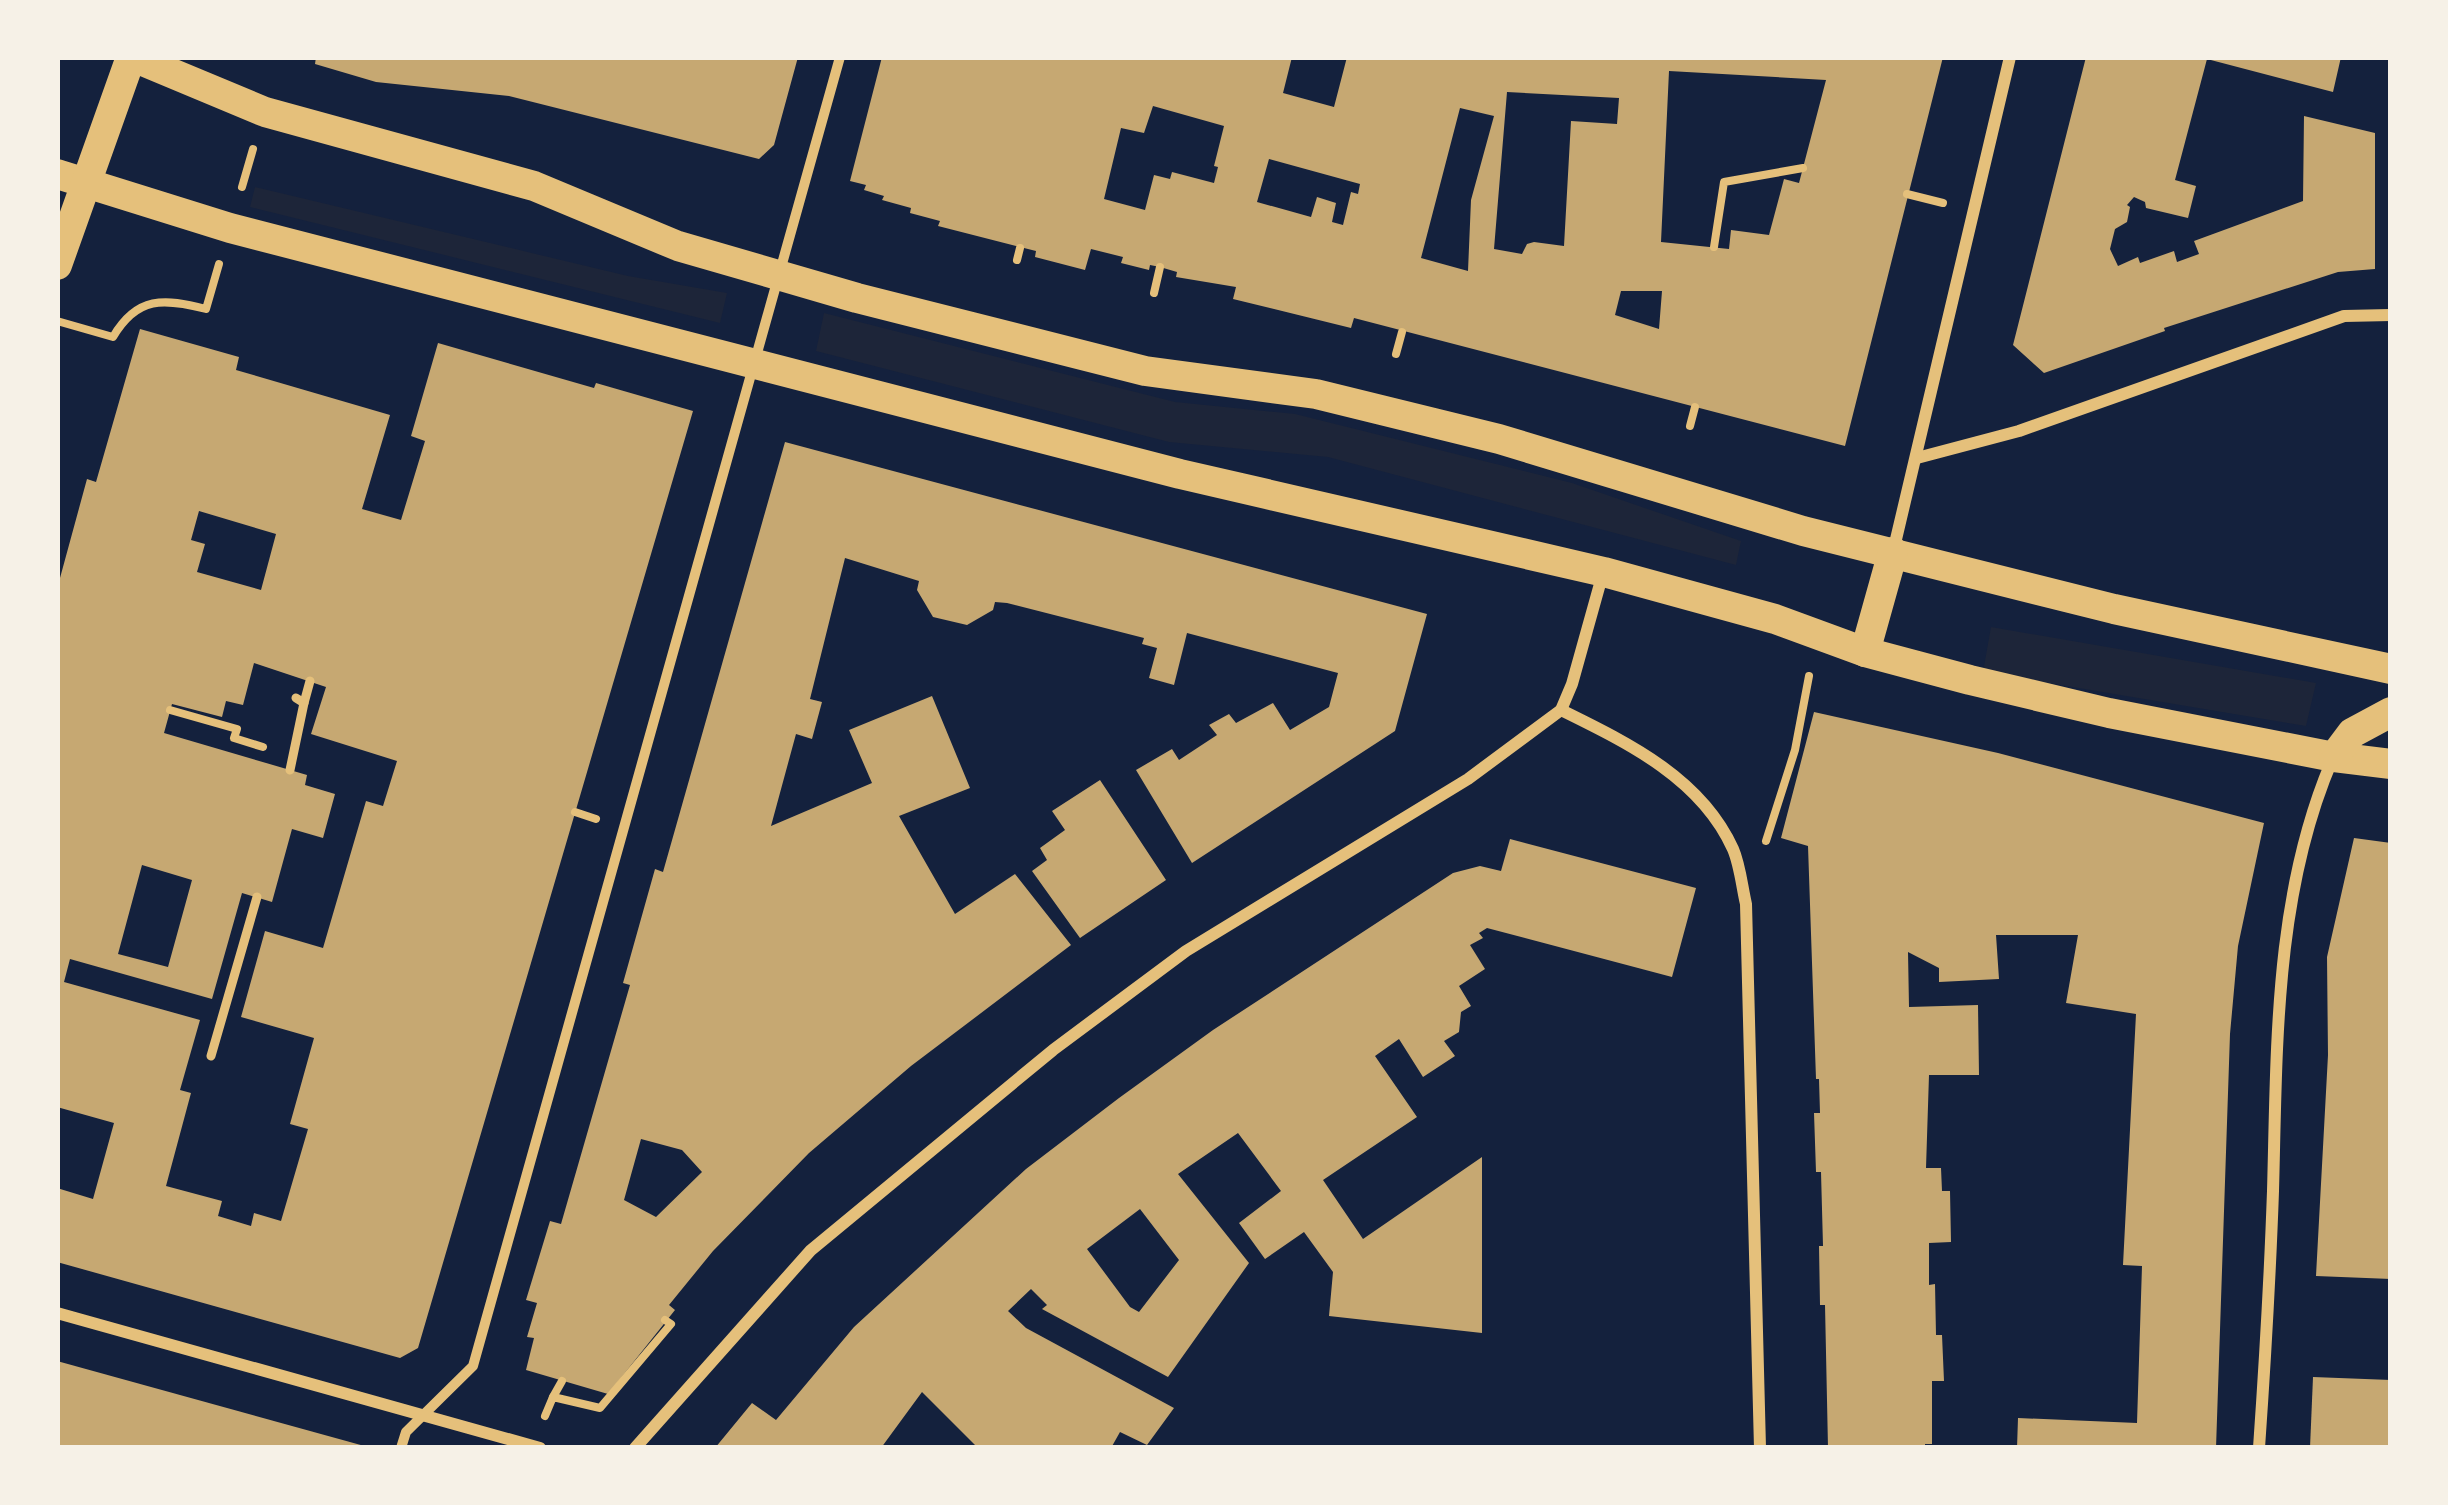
<svg xmlns="http://www.w3.org/2000/svg" width="2448" height="1505" font-family="Commissioner,sans-serif">
<style>
.green{fill:#1d2539}
.building{fill:#c6a872;fill-rule:evenodd}
.lines{fill:none;stroke-linecap:round;stroke-linejoin:round}
.path{stroke:#e5c07b;stroke-width:8}
.service{stroke:#e5c07b;stroke-width:9}
.pedestrian{stroke:#e5c07b;stroke-width:10}
.minor{stroke:#e5c07b;stroke-width:12}
.primary{stroke:#e5c07b;stroke-width:30}
</style>
<rect width="100%" height="100%" fill="#14213d"/>
<g class="green">
<polygon points="255,187 628,276 727,293 720,323 250,207"/>
<polygon points="824,313 1175,402 1295,414 1572,483 1741,541 1736,565 1328,457 1169,442 816,351"/>
<polygon points="1991,627 2316,683 2306,726 1983,672"/>
</g>
<g class="building">
<polygon points="316,57 798,57 774,145 759,159 509,96 376,82 315,64"/>
<path d="M882 57H1292L1283 93 1334 107 1347 57H1943L1845 446 1354 318 1351 328 1233 299 1236 287 1176 277 1177 272 1160 267 1150 265 1149 270 1121 263 1123 257 1091 249 1085 270 1035 257 1036 251 938 226 940 221 910 213 911 208 882 200 884 196 864 190 866 185 850 181ZM1669 71 1826 80 1799 183 1784 179 1769 235 1731 230 1729 249 1661 242ZM1507 92 1619 98 1617 124 1571 121 1564 246 1534 242 1527 244 1522 254 1494 249ZM1153 106 1224 126 1214 166 1218 167 1214 183 1172 172 1170 179 1154 175 1145 210 1104 199 1121 128 1144 133ZM1460 108 1494 116 1471 200 1468 271 1421 258ZM1269 159 1360 184 1358 194 1351 192 1343 225 1332 222 1336 203 1317 197 1311 217 1257 202ZM1621 291H1662L1659 329 1615 315Z"/>
<polygon points="2086,57 2341,57 2333,92 2207,59 2175,180 2196,186 2188,218 2146,208 2145,202 2134,197 2127,205 2130,207 2127,222 2115,229 2110,249 2118,266 2138,257 2140,263 2174,251 2177,262 2199,254 2194,241 2303,201 2304,116 2375,133 2375,269 2338,272 2164,328 2165,331 2044,373 2013,345"/>
<path d="M140 329 239 357 236 370 390 415 362 509 401 520 425 441 411 436 438 343 594 388 596 383 693 411 418 1348 400 1358 57 1262V1188L93 1199 114 1123 57 1107V589L87 479 96 482ZM199 511 276 534 261 590 197 572 205 544 191 540ZM254 663 326 687 311 734 397 761 383 806 366 801 323 948 265 931 241 1017 314 1038 290 1124 308 1129 281 1221 254 1213 251 1226 218 1216 222 1201 166 1186 191 1093 180 1090 200 1020 64 982 70 959 212 999 242 893 272 902 292 829 323 838 335 794 305 785 307 775 164 733 172 704 222 717 226 701 243 705ZM142 865 192 880 168 967 118 954Z"/>
<path d="M785 442 1427 614 1395 731 1192 863 1136 770 1172 749 1179 760 1217 735 1209 725 1229 714 1236 723 1273 703 1290 730 1329 707 1338 673 1187 633 1174 685 1149 678 1157 648 1142 644 1144 638 1007 603 995 602 993 610 967 625 933 617 917 590 919 581 845 558 810 699 822 702 812 739 796 734 771 826 872 783 849 730 932 696 970 788 899 816 955 914 1015 874 1071 945 911 1066 809 1153 713 1251 669 1305 675 1310 608 1394 526 1370 534 1338 527 1337 537 1303 526 1300 550 1221 561 1224 630 985 623 983 655 869 663 872ZM641 1139 682 1150 702 1172 656 1217 624 1200Z"/>
<polygon points="1814,712 1998,753 2264,823 2238,946 2230,1034 2216,1448 2017,1448 2018,1418 2137,1423 2142,1266 2123,1265 2136,1014 2066,1003 2078,935 1996,935 1999,979 1939,982 1939,968 1908,952 1909,1007 1978,1005 1979,1075 1929,1075 1926,1168 1941,1168 1942,1191 1950,1191 1951,1242 1929,1243 1929,1285 1935,1284 1936,1335 1942,1335 1944,1381 1932,1381 1932,1444 1925,1444 1925,1448 1828,1448 1825,1305 1820,1305 1819,1246 1823,1246 1821,1172 1816,1172 1814,1113 1820,1113 1819,1079 1816,1079 1808,846 1781,838"/>
<polygon points="1100,780 1166,880 1080,938 1032,871 1047,860 1040,848 1065,830 1052,811"/>
<polygon points="2354,838 2391,843 2391,1279 2316,1276 2328,1055 2327,957"/>
<path d="M1510 839 1696 888 1672 977 1487 928 1479 933 1483 938 1470 945 1485 969 1459 986 1471 1006 1461 1012 1459 1032 1444 1041 1455 1056 1423 1077 1399 1039 1375 1056 1417 1117 1323 1180 1363 1239 1482 1157V1333L1329 1316 1333 1272 1304 1232 1265 1259 1239 1223 1281 1191 1238 1133 1178 1174 1249 1263 1168 1377 1042 1309 1047 1305 1031 1289 1008 1311 1026 1328 1174 1408 1147 1445 1120 1432 1111 1448H978L922 1392 881 1448H715L752 1403 776 1420 854 1327 1026 1169 1119 1098 1213 1030 1453 873 1480 866 1501 871ZM1140 1209 1179 1260 1139 1312 1130 1307 1087 1249Z"/>
<polygon points="57,1361 368,1447 368,1448 57,1448"/>
<polygon points="2313,1377 2391,1380 2391,1448 2310,1448"/>
</g>
<g class="lines">
<g class="path">
<polyline points="242,187 253,149"/>
<polyline points="1907,194 1943,203"/>
<polyline points="1714,247 1724,182 1803,168"/>
<polyline points="1017,260 1020,248"/>
<polyline points="1154,293 1160,267"/>
<path d="M57 321 113 337C137 296 164 298 206 309L219 264"/>
<polyline points="1396,354 1402,332"/>
<polyline points="1690,426 1695,407"/>
<polyline points="170,710 237,729 234,738 263,747"/>
<polyline points="575,812 596,819"/>
<polyline points="1766,841 1795,750 1809,676"/>
<polyline points="553,1397 562,1381"/>
<polyline points="545,1416 553,1397 600,1408 671,1324 665,1320"/>
</g>
<g class="service">
<polyline points="304,703 310,681"/>
<polyline points="290,770 304,703 296,698"/>
<polyline points="211,1056 257,897"/>
</g>
<polyline class="pedestrian" points="401,1448 406,1432 473,1366 840,57"/>
<g class="minor">
<polyline points="1917,458 2019,431 2344,316 2391,315"/>
<polyline points="1893,552 2010,57"/>
<path d="M1561 710C1628 743 1701 778 1733 849 1740 865 1742 887 1746 904L1760 1448"/>
<polyline points="57,1313 540,1448"/>
<polyline points="635,1448 811,1250 1053,1050 1186,951 1468,779 1561,710 1572,684 1603,573"/>
<path d="M2259 1448C2265 1362 2270 1277 2273 1191 2277 1046 2274 894 2333 758"/>
</g>
<g class="primary">
<polyline points="133,57 265,112 534,186 678,246 857,298 1145,371 1316,394 1499,439 1803,531 2114,609 2391,669"/>
<polyline points="57,174 230,228 1180,474 1604,572 1775,619 1865,652 1970,680 2109,713 2334,757 2391,764"/>
<polyline points="57,265 131,57"/>
<polyline points="1865,652 1893,552"/>
<polyline points="2334,757 2352,733 2391,712"/>
</g>
</g>
<rect width="2448" height="1505" fill="none" stroke="#f6f1e7" stroke-width="120"/>
</svg>
